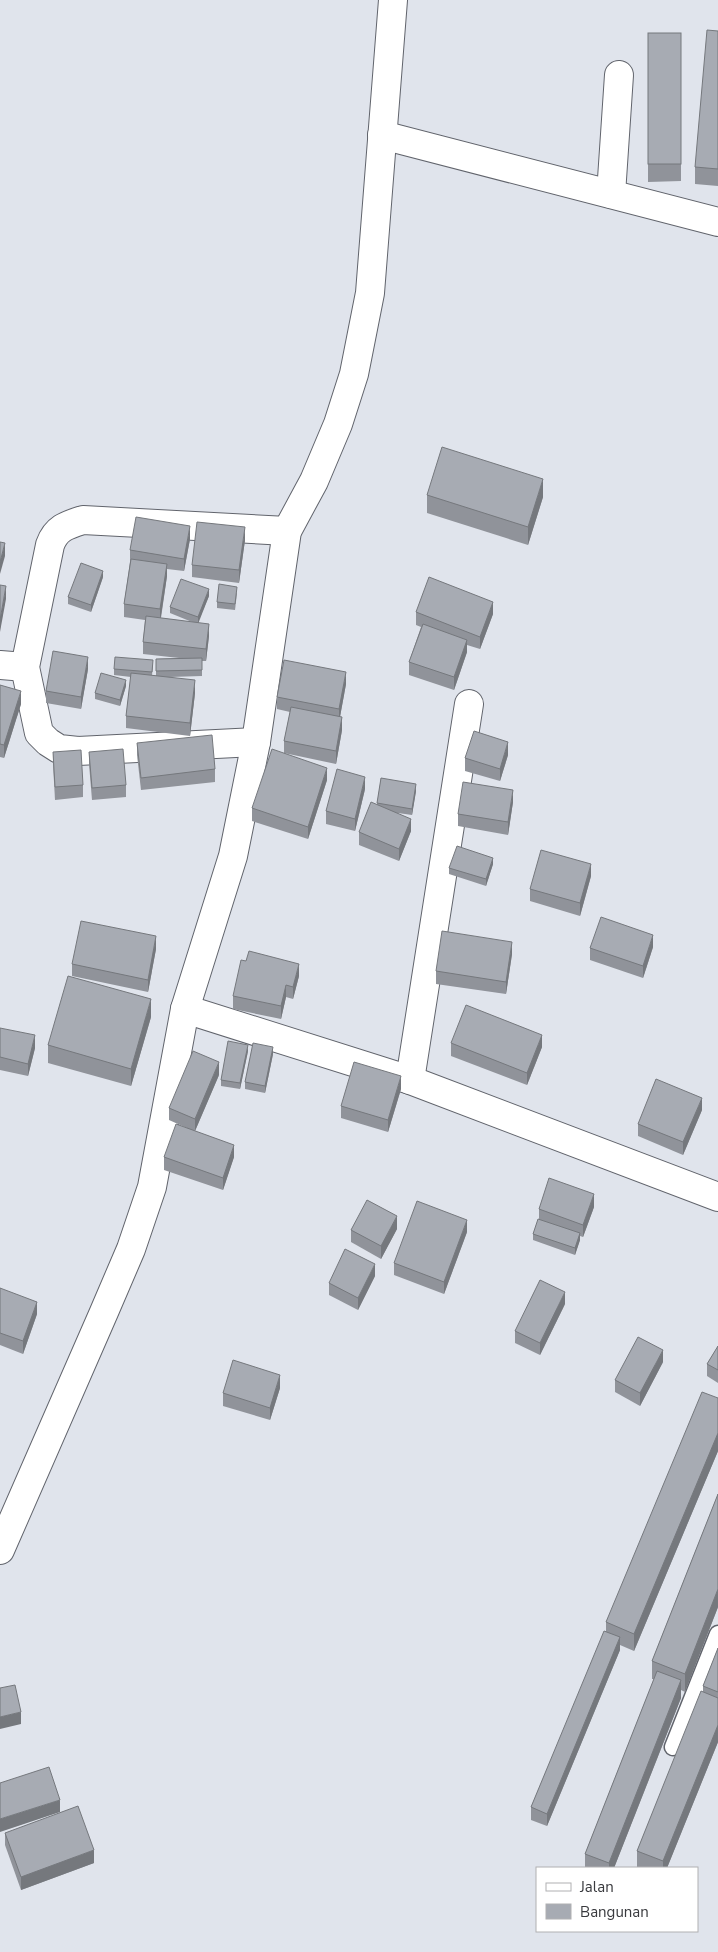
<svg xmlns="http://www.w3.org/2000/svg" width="718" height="1952" font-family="'Nunito Sans',sans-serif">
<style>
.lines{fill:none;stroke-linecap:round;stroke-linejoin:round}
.lane-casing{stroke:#61646c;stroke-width:19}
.street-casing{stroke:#61646c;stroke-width:30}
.secondary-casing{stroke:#61646c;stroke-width:30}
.lane{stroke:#fff;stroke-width:16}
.street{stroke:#fff;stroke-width:28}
.secondary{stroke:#fff;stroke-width:28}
.wall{fill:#90939a}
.shaded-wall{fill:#75787d}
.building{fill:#a7abb3;stroke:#75787d}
</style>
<rect width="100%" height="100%" fill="#e0e4ec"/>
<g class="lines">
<defs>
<polyline id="lane" points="673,1747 718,1634"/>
<g id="street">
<polyline points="382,135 718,222"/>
<polyline points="611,194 619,75"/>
<polyline points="0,665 25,667"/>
<path d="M256 742 78 751 59 749 48 742 39 733 25 667 50 545C56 528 67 525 83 520L287 531"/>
<polyline points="185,1009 410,1080 718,1197"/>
<polyline points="410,1080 469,704"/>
</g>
<polyline id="secondary" points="0,1550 104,1312 131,1249 152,1187 185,1009 233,856 256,742 287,531 314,481 338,424 354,374 370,293 393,0"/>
</defs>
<use href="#lane" class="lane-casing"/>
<use href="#street" class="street-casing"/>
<use href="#secondary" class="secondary-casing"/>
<use href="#lane" class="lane"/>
<use href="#street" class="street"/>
<use href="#secondary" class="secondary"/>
</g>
<g class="wall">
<polygon points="718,31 718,186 695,184 695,167"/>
<polygon points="648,33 681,33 681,181 648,182"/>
<polygon points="427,495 543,497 528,545 427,513"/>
<polygon points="190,539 184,571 167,569 167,576 161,618 192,622 170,613 170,607 209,596 198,622 209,636 206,661 202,661 202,676 170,677 195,693 190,736 126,728 126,716 131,677 114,675 114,669 153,666 152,675 156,676 156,659 179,658 143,654 143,642 145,620 124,617 124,604 130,562 130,550"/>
<polygon points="245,540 239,583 192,577 192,565"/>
<polygon points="103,577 91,612 68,604 68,597"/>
<polygon points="237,593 235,610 217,608 217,602"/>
<polygon points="416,612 493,614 480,649 467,645 467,652 454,690 409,675 409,662 421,627 416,625"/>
<polygon points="88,669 81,709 46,703 46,691"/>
<polygon points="346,684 340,717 342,730 336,764 284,753 327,780 308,839 252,821 252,808 284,753 284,741 290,712 277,709 277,697"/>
<polygon points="0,685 21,704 4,758 0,757"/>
<polygon points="126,686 120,706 95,699 95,693"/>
<polygon points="137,743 215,769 215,782 141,790 137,755"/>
<polygon points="53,752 83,785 83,797 55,800 53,764"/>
<polygon points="89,752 126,785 126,797 92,800 89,764"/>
<polygon points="508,755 500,781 465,771 465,758"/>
<polygon points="381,778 416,791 412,815 398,813 411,831 399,861 359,845 359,832 377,804"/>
<polygon points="365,789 355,831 326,824 326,811"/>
<polygon points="513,802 508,835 458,826 458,814"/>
<polygon points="493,864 486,886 449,874 449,868"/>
<polygon points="591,876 580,916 530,901 530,889"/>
<polygon points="653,947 643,978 590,960 590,948"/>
<polygon points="156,949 148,992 72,976 72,964"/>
<polygon points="512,954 506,994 436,984 436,971"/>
<polygon points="299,976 293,999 286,997 281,1019 233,1009 233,996"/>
<polygon points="151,1017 131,1086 48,1063 48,1045"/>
<polygon points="0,1028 35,1048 28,1076 0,1070"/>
<polygon points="451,1043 542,1047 527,1085 451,1056"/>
<polygon points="248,1051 240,1089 221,1086 221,1080"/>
<polygon points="273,1054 265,1093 245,1089 245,1082"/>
<polygon points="219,1075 195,1131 234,1157 223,1190 164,1170 164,1157 187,1128 169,1120 169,1108"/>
<polygon points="401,1089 388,1132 341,1118 341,1106"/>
<polygon points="702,1110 683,1155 638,1136 638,1124"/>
<polygon points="594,1207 583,1237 580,1236 580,1240 575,1255 533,1240 533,1234 539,1219 539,1209"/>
<polygon points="397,1229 381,1259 351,1242 351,1230"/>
<polygon points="467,1232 444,1294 394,1275 394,1263"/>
<polygon points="375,1276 358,1310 329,1295 329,1283"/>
<polygon points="0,1288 37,1314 23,1354 0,1345"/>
<polygon points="565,1304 540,1355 515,1343 515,1331"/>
<polygon points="718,1346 718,1383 707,1376 707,1364"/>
<polygon points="663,1362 640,1406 615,1392 615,1380"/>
<polygon points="280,1388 270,1420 223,1406 223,1393"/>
<polygon points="718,1398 718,1451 634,1651 620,1645 620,1650 547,1826 531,1820 531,1807 606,1631 606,1622"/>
<polygon points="718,1494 718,1607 685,1692 681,1690 681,1698 614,1868 585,1868 585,1854 654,1679 652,1679 652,1661"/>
<polygon points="718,1648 718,1742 667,1868 637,1868 637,1851 703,1692 703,1686"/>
<polygon points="5,1833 94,1863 21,1890 5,1845"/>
</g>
<g class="shaded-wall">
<polygon points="543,479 543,497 528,545 528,527"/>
<polygon points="190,526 190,539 184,571 184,559"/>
<polygon points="245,527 245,540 239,583 239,570"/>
<polygon points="5,543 5,556 0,574 0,562"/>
<polygon points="167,564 167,576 160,622 160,609"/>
<polygon points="103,571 103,577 91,612 91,605"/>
<polygon points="6,586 6,599 0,632 0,620"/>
<polygon points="209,589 209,596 198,624 198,617"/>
<polygon points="493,602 493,614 480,649 480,637"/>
<polygon points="209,624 209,636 206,661 206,649"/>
<polygon points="467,640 467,652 454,690 454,677"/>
<polygon points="88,657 88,669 81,709 81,697"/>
<polygon points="346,672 346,684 339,722 339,709"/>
<polygon points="126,680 126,686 120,706 120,700"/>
<polygon points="195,680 195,693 190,736 190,723"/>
<polygon points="21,691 21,704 4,758 4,745"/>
<polygon points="342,717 342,730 336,764 336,751"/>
<polygon points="508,742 508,755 500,781 500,769"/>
<polygon points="327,768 327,780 308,839 308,827"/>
<polygon points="365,777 365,789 355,831 355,819"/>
<polygon points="416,784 416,791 412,815 412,809"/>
<polygon points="513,790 513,802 508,835 508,822"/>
<polygon points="411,819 411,831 399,861 399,849"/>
<polygon points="493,858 493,864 486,886 486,879"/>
<polygon points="591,864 591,876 580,916 580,903"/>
<polygon points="653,935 653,947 643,978 643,966"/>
<polygon points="156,936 156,949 148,992 148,980"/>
<polygon points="512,942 512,954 506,994 506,982"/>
<polygon points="299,964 299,976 293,999 293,987"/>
<polygon points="286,985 286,997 281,1019 281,1006"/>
<polygon points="151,999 151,1017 131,1086 131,1069"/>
<polygon points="35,1035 35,1048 28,1076 28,1064"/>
<polygon points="542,1035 542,1047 527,1085 527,1073"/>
<polygon points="248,1045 248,1051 240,1089 240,1083"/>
<polygon points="273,1047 273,1054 265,1093 265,1086"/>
<polygon points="219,1062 219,1075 195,1131 195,1119"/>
<polygon points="401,1076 401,1089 388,1132 388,1120"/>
<polygon points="702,1098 702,1110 683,1155 683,1142"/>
<polygon points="234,1145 234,1157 223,1190 223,1178"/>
<polygon points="594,1194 594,1207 583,1237 583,1225"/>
<polygon points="397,1216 397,1229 381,1259 381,1246"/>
<polygon points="467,1220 467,1232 444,1294 444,1282"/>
<polygon points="580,1233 580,1240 575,1255 575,1248"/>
<polygon points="375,1264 375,1276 358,1310 358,1298"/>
<polygon points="565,1292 565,1304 540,1355 540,1343"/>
<polygon points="37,1302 37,1314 23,1354 23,1341"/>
<polygon points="663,1350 663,1362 640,1406 640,1393"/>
<polygon points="280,1375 280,1388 270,1420 270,1408"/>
<polygon points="718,1433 718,1451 634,1651 634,1634"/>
<polygon points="718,1589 718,1607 685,1692 685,1674"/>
<polygon points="620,1637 620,1650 547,1826 547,1814"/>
<polygon points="681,1680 681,1698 614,1868 609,1868 609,1863"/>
<polygon points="21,1712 21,1724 0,1729 0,1717"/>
<polygon points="718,1725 718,1742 667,1868 663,1868 663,1861"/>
<polygon points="60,1800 60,1812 0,1832 0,1819"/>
<polygon points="94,1850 94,1863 21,1890 21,1877"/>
</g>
<g class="building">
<polygon points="707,30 718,31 718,169 695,167"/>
<rect x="648" y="33" width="33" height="131"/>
<polygon points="442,447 543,479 528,527 427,495"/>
<polygon points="136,517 190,526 184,559 130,550"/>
<polygon points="197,522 245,527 239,570 192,565"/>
<polygon points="0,542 5,543 0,562"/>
<polygon points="131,559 167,564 160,609 124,604"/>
<polygon points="81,563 103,571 91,605 68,597"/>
<polygon points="429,577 493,602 480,637 416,612"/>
<polygon points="181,579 209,589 198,617 170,607"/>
<polygon points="219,584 237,587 235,604 217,602"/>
<polygon points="0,585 6,586 0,620"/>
<polygon points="146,616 209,624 206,649 143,642"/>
<polygon points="423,624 467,640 454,677 409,662"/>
<polygon points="53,651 88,657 81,697 46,691"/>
<polygon points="115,657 153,660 152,672 114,669"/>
<polygon points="202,658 202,670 156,671 156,659"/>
<polygon points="284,660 346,672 339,709 277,697"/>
<polygon points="101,673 126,680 120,700 95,693"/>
<polygon points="131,673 195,680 190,723 126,716"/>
<polygon points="0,685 21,691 4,745 0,744"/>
<polygon points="291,707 342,717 336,751 284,741"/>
<polygon points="474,731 508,742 500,769 465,758"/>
<polygon points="212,735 215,769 141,778 137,743"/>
<polygon points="123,749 126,785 92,788 89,752"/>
<polygon points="272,749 327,768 308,827 252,808"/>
<polygon points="81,750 83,785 55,787 53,752"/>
<polygon points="337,769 365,777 355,819 326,811"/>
<polygon points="381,778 416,784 412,809 377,803"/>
<polygon points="463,782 513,790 508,822 458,814"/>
<polygon points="371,802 411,819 399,849 359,832"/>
<polygon points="457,846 493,858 486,879 449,868"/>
<polygon points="541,850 591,864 580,903 530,889"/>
<polygon points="601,917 653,935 643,966 590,948"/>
<polygon points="81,921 156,936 148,980 72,964"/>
<polygon points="442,931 512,942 506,982 436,971"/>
<polygon points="249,951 299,964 293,987 286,985 281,1006 233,996 241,960 246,961"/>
<polygon points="68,976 151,999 131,1069 48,1045"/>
<polygon points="466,1005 542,1035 527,1073 451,1043"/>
<polygon points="0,1028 35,1035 28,1064 0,1057"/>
<polygon points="228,1041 248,1045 240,1083 221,1080"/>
<polygon points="253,1043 273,1047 265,1086 245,1082"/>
<polygon points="193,1051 219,1062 195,1119 169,1108"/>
<polygon points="354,1062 401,1076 388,1120 341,1106"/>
<polygon points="656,1079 702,1098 683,1142 638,1124"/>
<polygon points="176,1124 234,1145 223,1178 164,1157"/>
<polygon points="549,1178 594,1194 583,1225 539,1209"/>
<polygon points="367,1200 397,1216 381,1246 351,1230"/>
<polygon points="417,1201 467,1220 444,1282 394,1263"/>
<polygon points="538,1219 580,1233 575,1248 533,1234"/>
<polygon points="345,1249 375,1264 358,1298 329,1283"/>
<polygon points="540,1280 565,1292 540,1343 515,1331"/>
<polygon points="0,1288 37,1302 23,1341 0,1333"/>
<polygon points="638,1337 663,1350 640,1393 615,1380"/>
<polygon points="718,1346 718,1370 707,1364"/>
<polygon points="233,1360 280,1375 270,1408 223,1393"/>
<polygon points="702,1392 718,1398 718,1433 634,1634 606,1622"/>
<polygon points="718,1494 718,1589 685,1674 652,1661"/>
<polygon points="604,1631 620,1637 547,1814 531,1807"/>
<polygon points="718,1648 718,1692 703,1686"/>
<polygon points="657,1671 681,1680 609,1863 585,1854"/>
<polygon points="15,1685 21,1712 0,1717 0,1688"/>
<polygon points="701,1691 718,1698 718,1725 663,1861 637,1851"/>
<polygon points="49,1767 60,1800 0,1819 0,1783"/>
<polygon points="78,1806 94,1850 21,1877 5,1833"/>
</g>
<rect x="536" y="1867" width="162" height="65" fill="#ffffff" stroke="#b0b0b2"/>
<rect x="546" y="1883" width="25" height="8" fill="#ffffff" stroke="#b0b0b2"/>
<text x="580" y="1892" font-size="15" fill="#393a3e">Jalan</text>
<rect x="546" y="1904" width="25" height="15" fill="#a7abb3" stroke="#b0b0b2"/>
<text x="580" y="1917" font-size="15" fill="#393a3e">Bangunan</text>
</svg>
